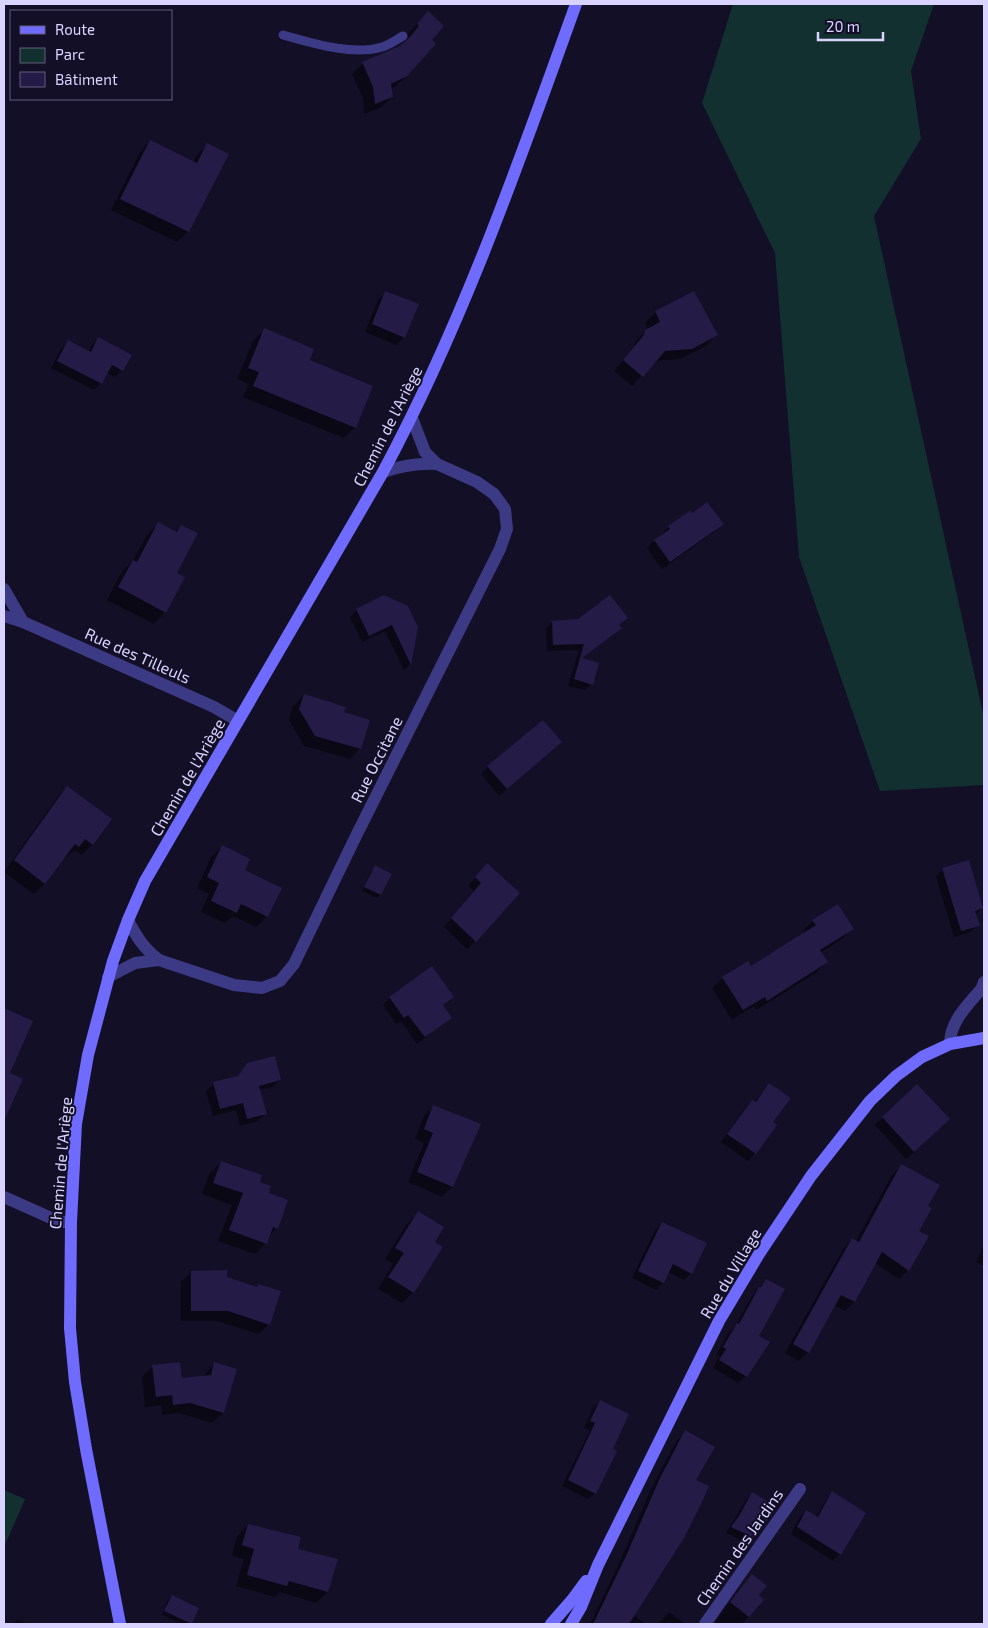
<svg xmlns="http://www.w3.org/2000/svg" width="988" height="1628" font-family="'Exo 2',sans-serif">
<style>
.green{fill:#12302f}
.shadow{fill:#0007}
.building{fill:#241b47}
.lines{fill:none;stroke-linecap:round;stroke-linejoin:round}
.lane{stroke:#3d3a85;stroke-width:9}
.street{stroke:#3d3a85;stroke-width:12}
.secondary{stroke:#6f6bff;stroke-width:12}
.labels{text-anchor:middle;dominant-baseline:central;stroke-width:4;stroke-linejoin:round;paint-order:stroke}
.street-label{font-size:16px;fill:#d9d4ff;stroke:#130f26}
</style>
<rect width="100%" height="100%" fill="#130f26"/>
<g class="green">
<polygon points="733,4 934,4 911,71 921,139 874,216 984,718 984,785 880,791 799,557 775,253 702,103"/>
<polygon points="4,1490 25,1499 4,1547"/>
</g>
<g class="shadow">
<polygon points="428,12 431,40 406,76 395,87 391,89 392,97 380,108 364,114 363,98 352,74 363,63 401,47 409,37 406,36"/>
<polygon points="150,141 193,162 197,155 207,145 227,155 188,232 177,242 111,210 140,152"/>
<polygon points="386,292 404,337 396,345 365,332 378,300"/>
<polygon points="694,292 716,335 706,346 680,359 655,361 632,386 614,371 634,347 635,342 648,330 645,323 656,312"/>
<polygon points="264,330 308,361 355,427 344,438 243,397 249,384 237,379 253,341"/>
<polygon points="98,339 122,370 115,377 106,373 101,383 94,390 51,368 61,349 68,342 88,352 91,346"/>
<polygon points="159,523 175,532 181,526 175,573 165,612 154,624 107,600 121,573 132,562 147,535"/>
<polygon points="722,524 714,532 662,569 647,548 669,527"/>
<polygon points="357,610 417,627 410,664 404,670 385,631 362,642 350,617"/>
<polygon points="552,622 618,625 620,628 581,659 592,684 585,690 568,686 579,650 547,651 546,629"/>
<polygon points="304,695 343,713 360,748 350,759 304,746 289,720 293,706"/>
<polygon points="561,742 499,796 481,774 488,767"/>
<polygon points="67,787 92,844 82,855 75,850 67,857 65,856 45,883 34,894 4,872 57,798"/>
<polygon points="222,847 243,870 267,916 256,927 233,916 225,923 201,912 209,894 197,888 211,857"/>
<polygon points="487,865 475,941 467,949 444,927 474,891 468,886"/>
<polygon points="375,867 380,895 377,898 362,891 371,871"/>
<polygon points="943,870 982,908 975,915 978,925 971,932 954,937 936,876"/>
<polygon points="813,921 852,929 842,939 820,953 826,962 816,973 756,1010 754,1006 732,1020 712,988 723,978 750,968 804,934 803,931"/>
<polygon points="453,997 442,1006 450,1018 417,1044 401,1021 396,1024 383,1005 390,998"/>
<polygon points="4,1010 32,1022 8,1074 21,1080 4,1118"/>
<polygon points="248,1064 280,1080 272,1087 259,1090 265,1114 258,1121 240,1126 236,1110 213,1116 206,1091 214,1084 236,1078"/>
<polygon points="769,1084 772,1122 755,1153 748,1161 721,1142 745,1108 752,1101 754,1103"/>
<polygon points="917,1086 941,1127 906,1159 875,1125"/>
<polygon points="434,1106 479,1125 452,1187 442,1197 408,1182 424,1143 415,1139 424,1116"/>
<polygon points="221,1162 258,1183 267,1194 277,1228 269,1236 266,1243 255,1254 218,1241 232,1205 202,1194 210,1173"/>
<polygon points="901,1166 927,1207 918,1232 908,1270 899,1279 875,1263 854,1302 845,1311 834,1305 808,1352 799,1361 785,1353 843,1249 852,1239 856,1241 892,1175"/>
<polygon points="418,1213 433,1243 413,1292 402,1303 378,1289 393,1264 385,1259 407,1224"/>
<polygon points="662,1223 691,1273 684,1280 668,1272 663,1282 656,1290 632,1278 655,1230"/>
<polygon points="984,1245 984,1266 976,1262"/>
<polygon points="191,1272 226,1278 255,1288 258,1285 269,1324 259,1334 217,1321 181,1321 181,1282"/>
<polygon points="766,1280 758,1337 746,1376 738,1383 713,1368 719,1357 716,1355 729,1332 736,1325 752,1296"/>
<polygon points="215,1363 236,1370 223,1413 212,1423 179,1413 162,1415 161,1405 145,1407 142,1377 153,1366 181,1379 203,1377"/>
<polygon points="600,1402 611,1449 595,1493 588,1499 562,1486 590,1430 584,1428 593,1408"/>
<polygon points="685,1432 694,1481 634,1616 646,1624 590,1624 618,1566 651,1489 677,1440"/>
<polygon points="832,1493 840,1554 833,1561 791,1534 799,1518 806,1511 816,1517 826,1500"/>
<polygon points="752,1494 753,1537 747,1543 726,1533 746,1500"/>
<polygon points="248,1525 297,1549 327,1592 316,1603 280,1592 275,1597 236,1586 244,1559 232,1556 237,1536"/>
<polygon points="752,1576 758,1595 762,1600 742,1624 714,1624 731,1600"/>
<polygon points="172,1597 191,1623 190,1624 182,1624 162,1615 168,1600"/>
<polygon points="669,1612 685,1624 658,1624"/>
<polygon points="17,1620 29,1624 13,1624"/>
</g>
<g class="building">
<polygon points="428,11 444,26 432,40 436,44 407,76 391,84 393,97 375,104 373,87 362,62 400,46 408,39 419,26 417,24"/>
<polygon points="150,140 197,163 207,143 229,154 189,232 120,199"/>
<polygon points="385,291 419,304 405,338 372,324"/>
<polygon points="694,291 718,335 692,349 665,351 643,377 623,360 644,335 645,330 660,322 655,311"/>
<polygon points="264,328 314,349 310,360 373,386 356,428 253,386 259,372 248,368"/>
<polygon points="98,337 132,355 123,371 112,365 102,384 57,361 68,340 91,352"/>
<polygon points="707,502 724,524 670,562 654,540 670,529 668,526 691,510 692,513"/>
<polygon points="158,522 177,532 181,525 198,533 177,573 185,577 166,613 118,587 133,560 137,562"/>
<polygon points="384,595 408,606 418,627 411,665 392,625 369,636 356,609"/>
<polygon points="610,595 628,618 619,625 622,628 582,658 599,663 593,685 574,679 584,644 553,645 552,621 578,619"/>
<polygon points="304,694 346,707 344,712 370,720 361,749 315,736 299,709"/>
<polygon points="543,720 562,742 507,789 487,766"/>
<polygon points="67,786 112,819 93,845 85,839 79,847 75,844 45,884 14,860"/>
<polygon points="222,845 250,859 245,870 282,888 268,917 241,904 237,913 211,901 219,883 207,877"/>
<polygon points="969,860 983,908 975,911 980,926 961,931 942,868"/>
<polygon points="487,863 520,893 476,942 451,918 481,883 475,877"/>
<polygon points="375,865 392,874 381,895 364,887"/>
<polygon points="838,904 854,929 820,950 828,962 767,1001 765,997 743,1010 722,977 748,961 751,966 816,925 812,920"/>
<polygon points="432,966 454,997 443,1005 452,1018 425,1037 408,1015 404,1018 389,997"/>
<polygon points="4,1008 33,1021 10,1073 23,1079 4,1121"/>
<polygon points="275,1056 281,1080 259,1086 267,1114 247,1119 243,1103 220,1109 213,1082 238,1076 247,1063"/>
<polygon points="769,1083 791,1098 773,1122 777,1125 756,1154 727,1134 752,1100 756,1102"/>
<polygon points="917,1084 950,1119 914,1152 882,1117"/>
<polygon points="433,1105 481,1124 453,1187 417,1172 433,1133 424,1129"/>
<polygon points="221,1161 262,1175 260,1182 271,1186 269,1193 288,1200 278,1229 273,1227 267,1244 229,1230 243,1193 213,1183"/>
<polygon points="901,1164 940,1185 928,1206 932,1208 919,1231 929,1236 909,1271 882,1252 855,1302 841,1295 809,1353 793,1344 852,1238 859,1242"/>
<polygon points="418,1211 444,1227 435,1242 443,1247 414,1293 388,1277 404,1253 395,1248"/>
<polygon points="662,1222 707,1243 692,1274 673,1264 664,1283 638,1271"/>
<polygon points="227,1270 227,1277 257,1287 258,1284 281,1291 270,1325 228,1311 191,1311 191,1271"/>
<polygon points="766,1279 785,1289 759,1336 770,1342 747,1377 719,1360 726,1349 723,1347 737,1323 739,1324 759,1287 761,1287"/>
<polygon points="180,1362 182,1378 211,1375 214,1362 237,1369 224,1413 190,1403 173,1405 172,1395 156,1397 152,1365"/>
<polygon points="600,1400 629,1414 613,1449 617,1451 596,1494 568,1480 595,1423 590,1421"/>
<polygon points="685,1430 715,1447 696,1480 709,1486 701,1504 684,1538 629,1624 593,1624 626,1556 659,1480"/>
<polygon points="832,1491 866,1513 841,1555 797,1527 806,1510 818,1517"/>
<polygon points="752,1492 777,1507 754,1538 731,1527 739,1516"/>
<polygon points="248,1524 301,1537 298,1549 338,1559 328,1592 289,1581 287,1586 247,1575 254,1549 242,1545"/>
<polygon points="752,1574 767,1586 759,1595 764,1600 749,1617 730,1602"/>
<polygon points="172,1595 199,1608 192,1624 164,1611"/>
</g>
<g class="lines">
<path class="lane" d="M283 35C312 43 352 56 382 47 389 45 396 40 403 36"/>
<g class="street">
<path d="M383 472C401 466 418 463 437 464"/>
<polyline points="4,589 23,622"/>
<polyline points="4,616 23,622 214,707 238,721"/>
<path d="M128 920C136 936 144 949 159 960"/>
<polyline points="108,977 135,963 159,960 234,985 262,988 280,981 294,964 356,836 500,549 507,529 505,509 494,494 477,482 437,464 425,452 412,418"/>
<path d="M950 1044C950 1021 968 1005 982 988L984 982"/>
<polyline points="4,1197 60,1222 71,1222"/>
<polyline points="705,1624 800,1489"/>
</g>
<g class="secondary">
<path d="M120 1624 86 1449 75 1382 70 1328 71 1222 76 1124 88 1055 113 961 128 920 145 881 383 472C463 323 519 162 576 4"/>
<polyline points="551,1624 572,1600 586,1581"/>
<polyline points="571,1624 581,1607 598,1565 719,1321 759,1254 811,1176 870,1101 896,1076 922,1057 950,1044 984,1038"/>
</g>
</g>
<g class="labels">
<g class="street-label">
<text transform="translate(387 426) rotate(-63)">Chemin de l'Ariège</text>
<text transform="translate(138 655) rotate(24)">Rue des Tilleuls</text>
<text transform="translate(376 759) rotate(-63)">Rue Occitane</text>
<text transform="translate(187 777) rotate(-60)">Chemin de l'Ariège</text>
<text transform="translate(60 1163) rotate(-85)">Chemin de l'Ariège</text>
<text transform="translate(730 1273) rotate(-59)">Rue du Village</text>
<text transform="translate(739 1547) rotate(-55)">Chemin des Jardins</text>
</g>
</g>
<rect width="988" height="1628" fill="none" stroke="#d9d4ff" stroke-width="10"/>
<rect x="10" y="10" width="162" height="90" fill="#130f26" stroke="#625e7d"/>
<rect x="20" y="26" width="25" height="8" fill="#6f6bff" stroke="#625e7d"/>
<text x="55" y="35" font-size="15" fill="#d9d4ff">Route</text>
<rect x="20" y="48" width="25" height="15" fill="#12302f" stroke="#625e7d"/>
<text x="55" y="60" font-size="15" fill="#d9d4ff">Parc</text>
<rect x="20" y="72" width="25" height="15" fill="#241b47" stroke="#625e7d"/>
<text x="55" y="85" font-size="15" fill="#d9d4ff">Bâtiment</text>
<path d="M818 32v8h65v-8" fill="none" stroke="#d9d4ff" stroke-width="2.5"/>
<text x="826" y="32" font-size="15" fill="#d9d4ff" stroke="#130f26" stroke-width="4" paint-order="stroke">20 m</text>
</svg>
